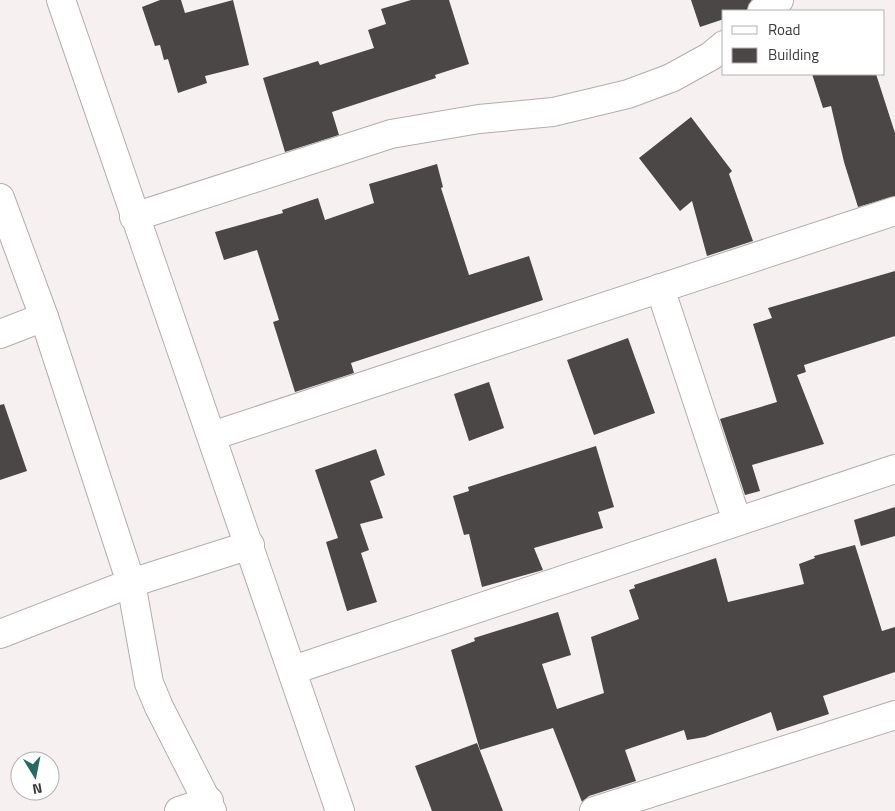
<svg xmlns="http://www.w3.org/2000/svg" width="895" height="811" font-family="'Titillium Web',sans-serif">
<style>
.building{fill:#4c4747}
.lines{fill:none;stroke-linecap:round;stroke-linejoin:round}
.minor-casing{stroke:#b3adac;stroke-width:30}
.minor{stroke:#fff;stroke-width:28}
</style>
<rect width="100%" height="100%" fill="#f7f0f0"/>
<g class="building">
<polygon points="160,0 181,0 185,13 233,0 249,65 205,76 207,83 178,93 168,59 164,60 160,45 155,46 142,7"/>
<polygon points="411,0 449,0 469,64 435,75 436,78 332,112 339,135 285,152 263,78 318,61 320,65 374,48 368,30 386,24 381,9"/>
<polygon points="691,0 752,0 746,11 724,11 724,19 700,27"/>
<polygon points="812,74 876,74 895,133 895,196 858,207 844,162 831,106 823,108"/>
<polygon points="691,117 732,171 729,174 753,241 707,256 692,201 680,211 639,158"/>
<polygon points="437,164 443,187 441,188 469,275 529,256 543,300 351,363 354,373 295,392 273,322 279,320 257,250 224,260 215,232 283,213 282,210 318,198 325,220 374,203 369,184"/>
<polygon points="895,271 895,336 804,365 806,372 797,375 824,444 752,465 760,491 745,495 720,419 777,402 753,324 772,318 768,308"/>
<polygon points="628,338 655,413 594,435 567,360"/>
<polygon points="489,382 504,428 469,441 454,394"/>
<polygon points="4,404 27,471 0,480 0,405"/>
<polygon points="596,446 614,507 598,512 603,528 534,548 543,570 482,587 469,534 464,535 453,496 469,491 468,487"/>
<polygon points="376,449 385,475 370,481 383,518 360,524 369,550 361,553 377,602 347,611 326,542 338,538 315,470"/>
<polygon points="895,507 895,536 861,546 854,520"/>
<polygon points="855,545 882,631 895,627 895,672 823,696 829,714 777,731 771,712 705,737 687,740 684,730 625,750 636,781 589,796 582,802 553,728 480,750 451,650 475,641 474,638 558,612 571,655 542,664 557,709 604,693 591,637 639,619 629,590 635,588 634,585 716,558 728,602 804,584 799,564 815,558 814,556"/>
<polygon points="477,743 503,811 432,811 415,766"/>
</g>
<g class="lines">
<defs>
<g id="minor">
<polyline points="61,0 340,811"/>
<polyline points="762,11 779,0"/>
<polyline points="0,198 44,317 131,583 149,683 159,707 212,811"/>
<polyline points="134,217 391,134 479,119 553,112 628,94 671,78 711,56 724,45"/>
<polyline points="660,288 737,521"/>
<polyline points="0,334 44,317"/>
<polyline points="212,436 895,211"/>
<polyline points="0,634 131,583 250,545"/>
<polyline points="293,670 895,469"/>
<polyline points="179,811 209,801"/>
<polyline points="594,811 895,715"/>
</g>
</defs>
<use href="#minor" class="minor-casing"/>
<use href="#minor" class="minor"/>
</g>
<rect x="722" y="10" width="162" height="65" fill="#ffffff" stroke="#b1b1b1"/>
<rect x="732" y="26" width="25" height="8" fill="#ffffff" stroke="#b1b1b1"/>
<text x="768" y="35" font-size="15" fill="#3d3b3b">Road</text>
<rect x="732" y="48" width="25" height="15" fill="#4c4747" stroke="#b1b1b1"/>
<text x="768" y="60" font-size="15" fill="#3d3b3b">Building</text>
<g transform="translate(35 776) rotate(170)"><circle r="24" fill="#ffffff" stroke="#b1b1b1"/>
<path d="M0-4L9 19L0 12L-9 19Z" fill="#246b61"/>
<text y="-8" font-size="14" font-weight="bold" text-anchor="middle" fill="#3d3b3b">N</text>
</g>
</svg>
